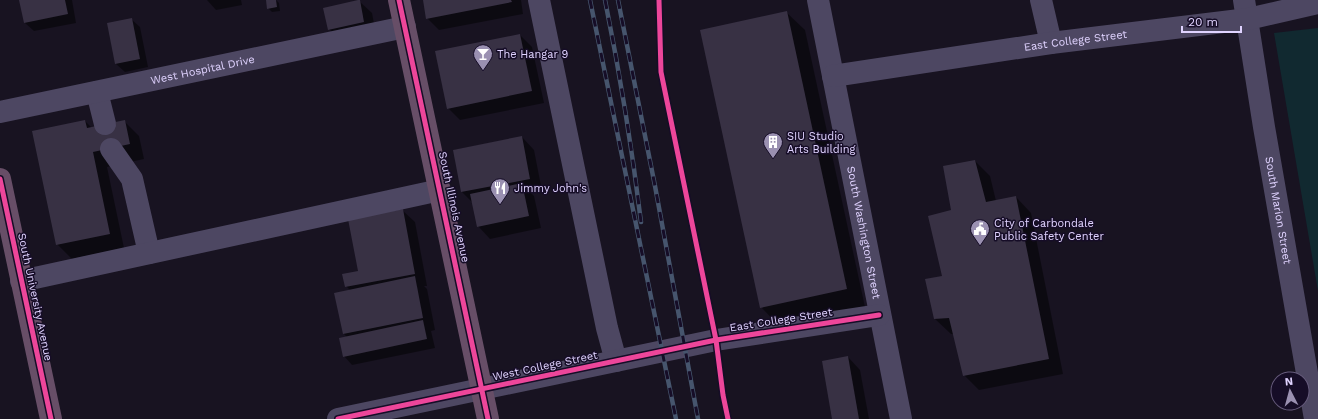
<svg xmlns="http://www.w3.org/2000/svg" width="1318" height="419" font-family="'Work Sans',sans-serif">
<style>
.green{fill:#112930}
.shadow{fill:#0007}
.building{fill:#383144}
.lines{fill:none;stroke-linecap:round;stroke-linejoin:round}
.minor{stroke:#4d4762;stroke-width:22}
.highway{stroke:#674e67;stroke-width:22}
.rail-casing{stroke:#46556d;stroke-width:4.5}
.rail{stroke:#160d27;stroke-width:3;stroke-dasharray:9;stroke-linecap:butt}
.cycleway-casing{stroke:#160d27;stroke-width:8}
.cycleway{stroke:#ed469a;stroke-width:5}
.labels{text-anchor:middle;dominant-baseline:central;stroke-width:3;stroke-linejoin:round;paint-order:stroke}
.street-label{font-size:11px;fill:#e0d3ff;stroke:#160d27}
.poi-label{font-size:11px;fill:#e0d3ff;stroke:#160d27;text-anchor:start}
</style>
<rect width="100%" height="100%" fill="#181321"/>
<polygon class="green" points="1318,28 1318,291 1274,33"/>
<g class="shadow">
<polygon points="20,0 72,0 76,23 34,31 25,23"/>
<polygon points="207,0 241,0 242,5 216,10"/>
<polygon points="270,0 276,0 279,3 280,11 272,12 268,8"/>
<polygon points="424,0 521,0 523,14 439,30 427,18"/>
<polygon points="359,1 372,13 376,34 342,42 329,29"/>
<polygon points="786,12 805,30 865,307 779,326 761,307"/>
<polygon points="131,19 140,27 148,67 125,72 116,64"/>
<polygon points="520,35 532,47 544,103 460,120 448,108"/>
<polygon points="85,121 92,128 124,121 139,136 144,159 107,167 124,248 72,259 57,244"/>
<polygon points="522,137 534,150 542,191 531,193 534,196 541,228 490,239 478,226 473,203 462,192 454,150"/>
<polygon points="975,161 990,176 996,201 1016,197 1031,213 1063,374 979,390 964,375 954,334 951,334 935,319 943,277 952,211"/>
<polygon points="402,210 415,222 427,286 424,286 427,289 435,330 431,331 435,348 352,365 344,356 347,337 344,334 350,290 346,286 359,272"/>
<polygon points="848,357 860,370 869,419 833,419"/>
</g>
<g class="building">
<polygon points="19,0 65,0 68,14 24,23"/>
<polygon points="266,0 276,0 277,7 267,9"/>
<polygon points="358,0 360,0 364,22 328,30 323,8"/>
<polygon points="423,0 511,0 512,2 426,19"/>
<polygon points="787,11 847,289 760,308 700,30"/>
<polygon points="132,18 140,59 115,64 107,23"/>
<polygon points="520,34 532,91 447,109 435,51"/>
<polygon points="85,120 87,128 125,120 130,144 93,152 110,234 56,245 32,131"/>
<polygon points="522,136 530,179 461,192 453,150"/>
<polygon points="975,160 986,202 1016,196 1049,359 963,376 949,318 934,319 925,279 942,276 928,216 951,210 943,166"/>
<polygon points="522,183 529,216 477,227 470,194"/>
<polygon points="403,209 415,274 345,287 342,274 358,271 348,219"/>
<polygon points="415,276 423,318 343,334 334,293"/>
<polygon points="423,320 427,339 343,357 339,338"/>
<polygon points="848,356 859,419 832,419 822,361"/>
</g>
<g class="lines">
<g class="minor">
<polyline points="539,0 607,328 616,361"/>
<path id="s1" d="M818 0 901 419"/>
<polyline points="1041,0 1051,43"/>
<path id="s2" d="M1244 0 1264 127 1315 419"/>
<path id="s3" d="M833 76 1051 43 1248 19 1318 3"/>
<polyline points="97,92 105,124"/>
<path id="s4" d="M0 112 405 27"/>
<polyline points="111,149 132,179 149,253"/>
<polyline points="21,281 440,190"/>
<polyline points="338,419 716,340 879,315"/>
</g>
<g class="highway">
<polyline points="399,0 488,419"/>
<polyline points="0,179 51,419"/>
</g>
<defs>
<g id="rail">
<polyline points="590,0 676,419"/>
<path d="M605 0C620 74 632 148 641 222"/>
<polyline points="618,0 655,186 698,419"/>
</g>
</defs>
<use href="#rail" class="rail-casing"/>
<use href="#rail" class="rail"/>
<defs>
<g id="cycleway">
<polyline points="399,0 488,419"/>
<polyline points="659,0 661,72 716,340 723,395 728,419"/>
<polyline points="0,179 51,419"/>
<polyline points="338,419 716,340 879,315"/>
</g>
</defs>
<use href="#cycleway" class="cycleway-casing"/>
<use href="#cycleway" class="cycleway"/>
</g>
<defs>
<symbol id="bar-pin" viewBox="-11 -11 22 30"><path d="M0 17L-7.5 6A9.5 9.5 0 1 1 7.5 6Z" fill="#9a90b1" stroke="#160d27"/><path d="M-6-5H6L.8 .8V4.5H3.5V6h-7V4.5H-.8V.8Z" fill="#fff"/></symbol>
<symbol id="building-pin" viewBox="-11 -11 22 30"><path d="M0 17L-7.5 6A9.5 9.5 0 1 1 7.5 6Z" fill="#9a90b1" stroke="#160d27"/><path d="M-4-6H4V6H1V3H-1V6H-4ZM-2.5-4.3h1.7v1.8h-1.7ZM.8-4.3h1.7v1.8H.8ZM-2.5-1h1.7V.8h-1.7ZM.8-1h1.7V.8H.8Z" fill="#fff"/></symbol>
<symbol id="restaurant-pin" viewBox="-11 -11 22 30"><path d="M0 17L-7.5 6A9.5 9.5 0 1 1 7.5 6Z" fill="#9a90b1" stroke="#160d27"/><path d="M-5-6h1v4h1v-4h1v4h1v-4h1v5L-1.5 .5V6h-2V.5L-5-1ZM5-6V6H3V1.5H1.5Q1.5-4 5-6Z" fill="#fff"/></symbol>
<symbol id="civic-pin" viewBox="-11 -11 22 30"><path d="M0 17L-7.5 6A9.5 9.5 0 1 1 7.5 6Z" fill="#9a90b1" stroke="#160d27"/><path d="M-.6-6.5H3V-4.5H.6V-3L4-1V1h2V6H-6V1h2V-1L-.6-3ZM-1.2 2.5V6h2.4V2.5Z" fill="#fff"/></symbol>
</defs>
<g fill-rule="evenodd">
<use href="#bar-pin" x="472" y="43" width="22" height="30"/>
<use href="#building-pin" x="762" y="131" width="22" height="30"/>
<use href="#restaurant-pin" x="489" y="177" width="22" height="30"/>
<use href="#civic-pin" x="969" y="218" width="22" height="30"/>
</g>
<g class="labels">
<g class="street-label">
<text stroke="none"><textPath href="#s3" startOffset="245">East College Street</textPath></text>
<text stroke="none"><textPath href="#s4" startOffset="207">West Hospital Drive</textPath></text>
<text transform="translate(454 207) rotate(78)">South Illinois Avenue</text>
<text stroke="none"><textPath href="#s2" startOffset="213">South Marion Street</textPath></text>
<text stroke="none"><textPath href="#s1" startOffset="237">South Washington Street</textPath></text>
<text transform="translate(35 297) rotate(78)">South University Avenue</text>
<text transform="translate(781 320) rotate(-9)">East College Street</text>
<text transform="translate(545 366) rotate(-12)">West College Street</text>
</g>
<g class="poi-label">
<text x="497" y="54">The Hangar 9</text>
<text x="787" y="136">SIU Studio<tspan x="787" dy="13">Arts Building</tspan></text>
<text x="514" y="188">Jimmy John's</text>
<text x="994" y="223">City of Carbondale<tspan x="994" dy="13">Public Safety Center</tspan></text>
</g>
</g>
<g transform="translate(1290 391) rotate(354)"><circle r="19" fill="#160d27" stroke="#675c7d"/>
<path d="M0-3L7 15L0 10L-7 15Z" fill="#9a90b1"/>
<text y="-6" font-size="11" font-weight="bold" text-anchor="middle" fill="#e0d3ff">N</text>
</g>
<path d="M1182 26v6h59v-6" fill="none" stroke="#e0d3ff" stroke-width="2"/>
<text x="1188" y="26" font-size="12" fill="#e0d3ff" stroke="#160d27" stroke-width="3" paint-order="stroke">20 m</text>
</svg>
